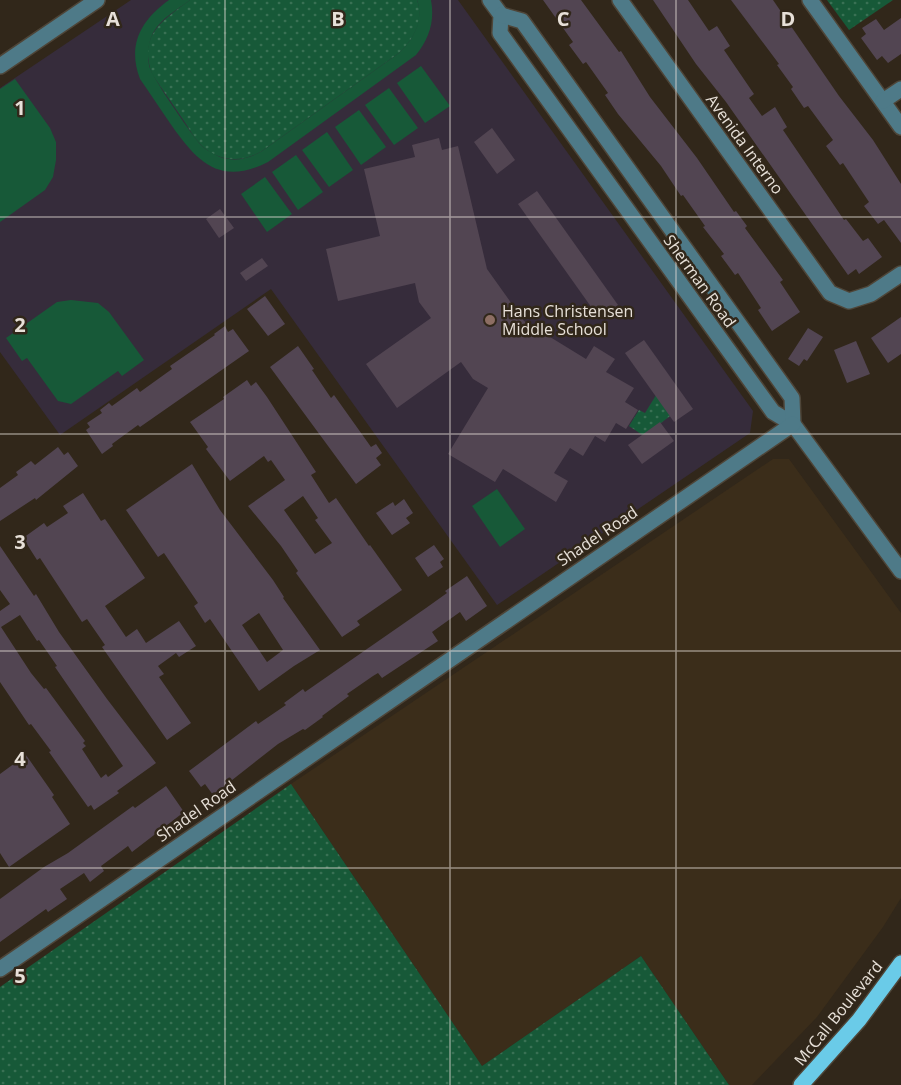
<svg xmlns="http://www.w3.org/2000/svg" width="901" height="1085" font-family="'Open Sans',sans-serif">
<style>
.built{fill:#3b2d1a}
.education{fill:#362c3b}
.grass{fill:url(#grass-dots)}
.pitch{fill:#175938}
.building{fill:#524552;fill-rule:evenodd}
.lines{fill:none;stroke-linecap:round;stroke-linejoin:round}
.minor-casing{stroke:#4e4538;stroke-width:18}
.major-casing{stroke:#4e4538;stroke-width:18}
.minor{stroke:#4e7a88;stroke-width:15}
.major{stroke:#6acbe8;stroke-width:15}
.grid{fill:none;stroke:#e7e0d8;stroke-width:1.5;stroke-opacity:0.55}
.education-dot{fill:#8d6e63;stroke:#31271a;stroke-width:2}
.labels{text-anchor:middle;dominant-baseline:central;stroke-width:5;stroke-linejoin:round;paint-order:stroke}
.street-label{font-size:16px;fill:#e7e0d8;stroke:#31271a}
.poi-label{font-size:16px;fill:#e7e0d8;stroke:#31271a;text-anchor:start}
.grid-label{font-size:20px;text-anchor:middle;font-weight:bold;fill:#e7e0d8;stroke:#31271a;stroke-width:5;stroke-linejoin:round;paint-order:stroke}
</style>
<defs>
<pattern id="grass-dots" width="8" height="8" patternUnits="userSpaceOnUse" patternTransform="scale(1.5)"><rect width="8" height="8" fill="#175938"/><path d="M2 2h.1M6 6h.1" fill="none" stroke="#397154" stroke-width="1.8" stroke-linecap="round"/></pattern>
</defs>
<rect width="100%" height="100%" fill="#31271a"/>
<polygon class="built" points="773,459 789,459 901,613 901,898 883,927 817,1017 752,1085 729,1085 641,956 482,1066 291,784"/>
<polygon class="education" points="131,0 458,0 753,411 750,433 497,605 271,289 60,435 0,352 0,88"/>
<g class="grass">
<path d="M190 0H417C425 20 414 39 399 53L262 151C242 163 218 162 201 145 193 137 188 126 182 118 172 103 162 89 152 74 138 35 162 21 190 0Z"/>
<polygon points="827,0 893,0 849,30"/>
<polygon points="658,392 674,413 644,436 629,426 639,410 645,413"/>
<polygon points="291,784 482,1066 641,956 729,1085 0,1085 0,987"/>
</g>
<g class="pitch">
<path d="M169 0H190C177 10 161 18 153 33 148 43 147 55 149 65 150 75 194 138 202 146 205 149 210 152 214 154 229 163 247 160 262 151L399 53C414 39 424 20 417 0H431C435 21 429 39 416 55L268 162C221 186 198 163 172 126 161 110 151 95 140 79 127 45 141 20 169 0Z"/>
<polygon points="421,66 450,106 425,123 397,83"/>
<polygon points="15,79 50,128 56,142 56,160 53,177 45,190 0,222 0,89"/>
<polygon points="389,88 418,128 394,145 365,105"/>
<polygon points="359,110 386,147 361,165 335,127"/>
<polygon points="327,132 353,170 329,187 302,150"/>
<polygon points="296,155 323,192 298,210 272,172"/>
<polygon points="265,177 292,214 267,232 241,194"/>
<polygon points="71,300 98,303 109,312 144,360 122,376 118,371 71,404 58,401 27,358 22,361 6,338 57,302"/>
<polygon points="497,489 525,529 500,547 472,506"/>
</g>
<g class="building">
<polygon points="543,0 581,0 619,52 621,51 650,97 697,158 734,212 736,211 747,226 745,228 783,280 780,282 800,312 772,331 758,310 761,308 738,273 735,275 721,256 724,254 703,227 705,226 683,195 681,196 661,166 618,114 605,95 608,93 586,62 583,64 569,45 573,42"/>
<polygon points="653,0 688,0 709,31 717,26 730,46 724,50 754,94 749,98 762,116 775,107 787,127 783,130 844,220 846,219 863,241 868,238 882,257 859,274 856,269 848,275 726,102 696,64"/>
<polygon points="731,0 773,0 839,96 873,140 901,184 901,243 884,220 878,224 864,206 869,202 843,163 840,165 826,146 833,140 808,106 804,108 791,89 793,87 777,65 779,64"/>
<polygon points="901,18 901,54 888,63 882,56 877,60 861,38 866,34 862,28 876,19 884,30"/>
<polygon points="492,128 515,160 497,174 474,142"/>
<polygon points="439,138 442,150 458,146 487,269 524,321 586,359 594,346 615,359 606,372 634,388 625,402 638,410 626,429 616,423 605,442 595,436 583,456 570,448 554,473 568,481 556,502 503,469 495,482 448,454 488,388 473,379 461,362 397,408 366,364 431,318 419,302 415,283 338,301 326,249 380,236 364,169 415,157 412,145"/>
<polygon points="537,191 618,305 599,318 518,204"/>
<polygon points="220,209 234,228 219,238 206,219"/>
<polygon points="262,258 268,266 246,281 240,273"/>
<polygon points="265,296 285,324 268,336 247,309"/>
<polygon points="901,317 901,354 888,363 871,338"/>
<polygon points="225,326 228,332 233,329 249,351 140,427 138,425 112,444 113,446 102,454 86,430 90,427 87,423 102,413 100,410 109,403 112,406 137,388 140,392 172,369 170,366 215,335 214,334"/>
<polygon points="808,328 823,337 807,361 804,359 799,366 788,359"/>
<polygon points="644,340 693,409 674,422 625,353"/>
<polygon points="856,341 870,374 847,383 834,350"/>
<polygon points="298,346 314,369 312,370 331,398 334,395 371,447 376,444 382,453 376,458 381,465 356,484 270,367"/>
<path d="M247 380 251 386 256 382 267 397 316 472 311 475 329 503 336 498 369 546 370 545 402 590 357 621 360 625 342 637 296 573 298 571 281 546 248 506 285 480 271 460 268 462 264 456 230 481 206 449 208 447 190 422 224 399 223 397ZM303 496 318 518 315 520 332 543 315 554 284 510Z"/>
<polygon points="660,422 674,441 642,464 628,445"/>
<polygon points="58,447 64,455 68,452 78,466 36,500 35,498 0,521 0,488 18,475 16,472 31,461 35,465"/>
<path d="M192 464 220 510 273 580 284 597 283 598 320 650 294 666 259 691 210 619 205 623 194 606 198 603 164 553 158 557 126 510ZM259 613 283 650 267 662 242 625Z"/>
<polygon points="83,493 101,521 105,519 145,578 105,606 126,637 137,629 146,643 179,621 196,646 179,657 176,653 158,666 164,674 159,677 191,723 167,740 102,647 105,645 87,619 82,622 40,558 37,560 23,538 44,523 47,527 68,513 63,506"/>
<polygon points="404,499 413,513 406,518 410,523 392,535 376,513 393,502 395,506"/>
<polygon points="434,545 444,559 440,562 443,567 428,577 415,558"/>
<path d="M0 546 34 596 36 594 59 632 107 699 156 763 117 791 119 793 94 810 91 805 88 807 49 752 51 751 31 724 29 725 0 682V611L10 604 0 590ZM20 615 37 641 39 640 57 666 55 667 123 766 108 777 106 774 101 778 82 749 86 746 83 743 85 741 46 688 44 689 31 673 1 627Z"/>
<polygon points="467,576 487,606 466,621 460,612 432,632 438,641 382,678 378,673 373,676 347,694 349,696 322,716 323,717 305,730 303,729 278,744 213,795 205,784 201,787 189,771 256,721 258,724 286,705 284,703 303,689 305,692 426,608 447,593 445,591"/>
<polygon points="26,755 54,795 52,797 70,824 9,867 0,853 0,774"/>
<polygon points="166,786 184,812 132,852 128,846 101,866 104,871 90,882 84,873 60,889 67,899 48,912 46,909 0,942 0,899 44,867 68,853 133,806 135,808"/>
</g>
<g class="lines">
<defs>
<g id="minor">
<polyline points="490,0 501,15 500,33 773,412 793,424 901,571"/>
<polyline points="620,0 830,293 849,301 871,294 901,274"/>
<polyline points="810,0 901,127"/>
<polyline points="501,15 522,21 792,398 793,424"/>
<polyline points="0,66 97,0"/>
<polyline points="883,101 901,89"/>
<polyline points="0,969 793,424"/>
</g>
<polyline id="major" points="801,1085 859,1020 901,963"/>
</defs>
<use href="#minor" class="minor-casing"/>
<use href="#major" class="major-casing"/>
<use href="#minor" class="minor"/>
<use href="#major" class="major"/>
</g>
<path class="grid" d="M225 0V1085M450 0V1085M676 0V1085M0 217H901M0 434H901M0 651H901M0 868H901"/>
<circle class="education-dot" cx="490" cy="320" r="6"/>
<g class="labels">
<g class="street-label">
<text transform="translate(745 144) rotate(54)">Avenida Interno</text>
<text transform="translate(700 281) rotate(54)">Sherman Road</text>
<text transform="translate(597 536) rotate(-34)">Shadel Road</text>
<text transform="translate(196 811) rotate(-35)">Shadel Road</text>
<text transform="translate(838 1013) rotate(-51)">McCall Boulevard</text>
</g>
<g class="poi-label">
<text x="502" y="311">Hans Christensen<tspan x="502" dy="18">Middle School</tspan></text>
</g>
</g>
<g class="grid-label">
<text x="113" y="26">A</text>
<text x="338" y="26">B</text>
<text x="563" y="26">C</text>
<text x="788" y="26">D</text>
<text x="20" y="115">1</text>
<text x="20" y="332">2</text>
<text x="20" y="549">3</text>
<text x="20" y="766">4</text>
<text x="20" y="983">5</text>
</g>
</svg>
